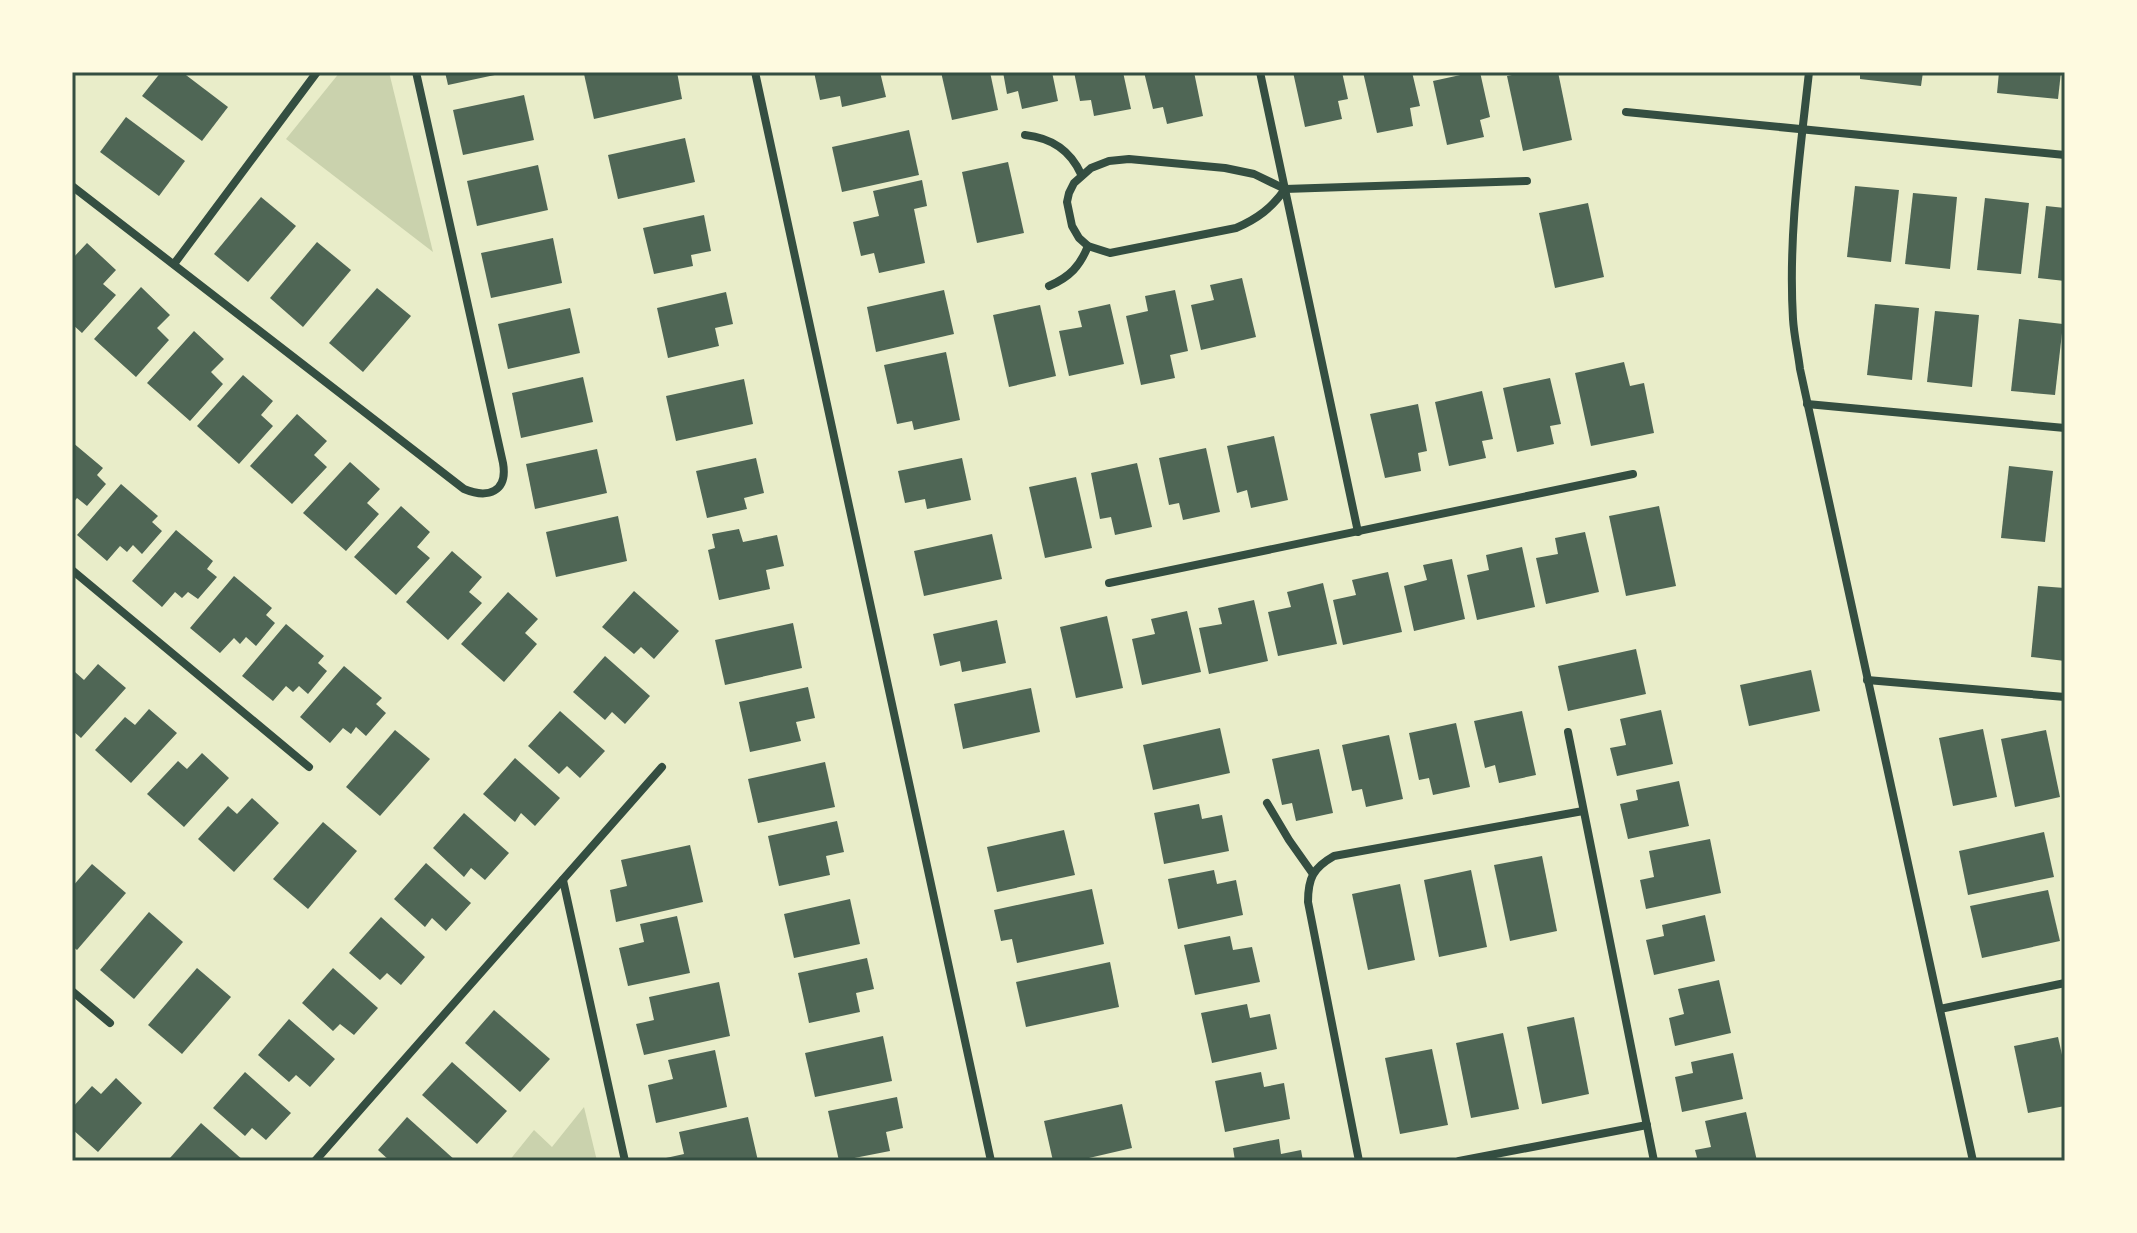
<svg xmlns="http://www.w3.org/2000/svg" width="2137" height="1233" font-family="Quicksand,sans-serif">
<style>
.green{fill:#cad2ad}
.building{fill:#4f6655}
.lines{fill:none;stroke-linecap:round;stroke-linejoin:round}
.minor{stroke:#344e41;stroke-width:8}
.neatline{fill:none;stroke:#344e41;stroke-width:3}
</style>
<rect width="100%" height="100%" fill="#e9edc9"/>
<g class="green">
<polygon points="340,72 389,72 433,252 286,139"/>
<polygon points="584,1107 597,1161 509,1161 534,1130 552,1147"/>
</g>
<g class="building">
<polygon points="161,72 182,72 228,107 202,141 142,96"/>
<polygon points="445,72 504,72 504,73 448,85"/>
<polygon points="592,72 677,72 682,99 594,119 584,74"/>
<polygon points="814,72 880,72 886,97 842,107 840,96 820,100"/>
<polygon points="941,72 990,72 998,110 952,120"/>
<polygon points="1003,72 1052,72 1058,101 1022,109 1018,91 1007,94"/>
<polygon points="1074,72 1123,72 1131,109 1094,116 1091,100 1080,101"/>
<polygon points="1144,72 1194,72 1203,116 1167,124 1163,107 1153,109"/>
<polygon points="1293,72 1342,72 1348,99 1338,101 1342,119 1305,127"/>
<polygon points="1363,72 1412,72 1420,106 1410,108 1413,126 1377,133"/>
<polygon points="1474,72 1480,72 1490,117 1480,120 1484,137 1447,145 1433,81"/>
<polygon points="1526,72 1558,72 1572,140 1523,151 1507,76"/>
<polygon points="1860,72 1923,72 1921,86 1860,79"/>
<polygon points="1999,72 2061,72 2058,99 1997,93"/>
<polygon points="524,95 534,140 463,155 453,110"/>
<polygon points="126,117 185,161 159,196 100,152"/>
<polygon points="909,130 919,175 842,192 832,147"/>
<polygon points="685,138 695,182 618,199 608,155"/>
<polygon points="1008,162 1024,233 977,243 962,172"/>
<polygon points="538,165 548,210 477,226 467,181"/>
<polygon points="922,180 927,206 914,209 925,263 879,273 874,253 861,256 853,222 879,216 873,191"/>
<polygon points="1855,186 1899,190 1891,262 1847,257"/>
<polygon points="1913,193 1957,197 1950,269 1905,264"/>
<polygon points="261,197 296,226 248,282 214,254"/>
<polygon points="1985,198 2029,203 2021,274 1977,270"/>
<polygon points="1588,203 1604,277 1555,288 1539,213"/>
<polygon points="2046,206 2065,208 2065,281 2038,278"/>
<polygon points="704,215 711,251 691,255 693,266 654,274 643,228"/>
<polygon points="553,238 562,283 491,298 481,253"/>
<polygon points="317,242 351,270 303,327 270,298"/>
<polygon points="87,243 116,270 103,284 116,295 82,333 72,324 72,259"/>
<polygon points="1242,278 1256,337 1201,350 1191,305 1214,300 1210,285"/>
<polygon points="141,287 170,315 157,328 169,340 136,377 94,339"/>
<polygon points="377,288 411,316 363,372 329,343"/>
<polygon points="944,290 954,334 876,352 867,307"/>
<polygon points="1175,290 1188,351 1170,355 1175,378 1141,385 1126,316 1148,311 1145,296"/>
<polygon points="726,292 733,324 715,328 719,346 668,358 657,308"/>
<polygon points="1110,304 1124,364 1069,376 1059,331 1082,327 1078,311"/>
<polygon points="1875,304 1919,308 1912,380 1867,375"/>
<polygon points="1040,305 1056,376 1009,387 993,315"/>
<polygon points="570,308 580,353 508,369 498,324"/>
<polygon points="1935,311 1979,315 1972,387 1927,382"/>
<polygon points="2019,319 2063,324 2055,395 2011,391"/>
<polygon points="194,331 224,359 211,372 223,384 190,421 147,383"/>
<polygon points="946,352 960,420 914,430 912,421 897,424 884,365"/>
<polygon points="1624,362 1630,386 1644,383 1654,433 1591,446 1575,373"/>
<polygon points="243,375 273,401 261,415 273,426 239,464 197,426"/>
<polygon points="583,377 593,422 521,438 512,393"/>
<polygon points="1550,378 1561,424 1550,426 1554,444 1517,452 1503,388"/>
<polygon points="744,379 753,424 676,441 666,396"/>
<polygon points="1482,391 1493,439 1482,441 1486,458 1449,466 1435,402"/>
<polygon points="1418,404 1427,451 1418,453 1421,471 1385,478 1370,414"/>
<polygon points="297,414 327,441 314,455 327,467 292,504 250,466"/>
<polygon points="1274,436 1288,500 1251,508 1247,490 1237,493 1227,446"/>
<polygon points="72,442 103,468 97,475 106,484 87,506 77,498 72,504"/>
<polygon points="1206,448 1220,512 1183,520 1179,503 1169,505 1159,458"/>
<polygon points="597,449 607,493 535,509 526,464"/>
<polygon points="756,458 764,493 744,498 747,509 707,518 696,471"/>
<polygon points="962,458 971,500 927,509 925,499 905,503 898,471"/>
<polygon points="350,462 380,489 367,503 379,514 346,551 303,513"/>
<polygon points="1137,463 1152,527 1115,535 1111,517 1100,519 1091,473"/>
<polygon points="2009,466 2053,471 2045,542 2001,538"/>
<polygon points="1076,477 1092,548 1045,558 1029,487"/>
<polygon points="121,484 158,516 152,522 162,531 142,554 133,545 127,552 120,546 107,561 77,535"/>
<polygon points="401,506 430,532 417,547 430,558 396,595 354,557"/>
<polygon points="1659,506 1676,586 1626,596 1609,516"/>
<polygon points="618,516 627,561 556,577 546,532"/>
<polygon points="739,529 743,542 777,535 784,566 766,570 770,589 719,600 708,550 715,548 712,534"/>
<polygon points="176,530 213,561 207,569 217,577 198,599 188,592 182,598 175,592 162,607 132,581"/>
<polygon points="1585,532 1599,592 1546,604 1536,558 1558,554 1555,538"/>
<polygon points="992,534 1002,579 924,596 914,551"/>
<polygon points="1522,547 1535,607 1477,620 1467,575 1489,570 1486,555"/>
<polygon points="452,551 482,577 469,592 482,603 448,640 406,602"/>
<polygon points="1452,559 1465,619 1414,631 1404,586 1427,580 1423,565"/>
<polygon points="1388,572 1402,632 1343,645 1333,600 1356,595 1352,580"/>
<polygon points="234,576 272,608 266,615 275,623 256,646 246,637 240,644 234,638 220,653 190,628"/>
<polygon points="1323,583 1337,644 1278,656 1268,612 1291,607 1287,592"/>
<polygon points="2038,586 2065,588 2065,661 2031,657"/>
<polygon points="634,591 679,631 654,659 641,647 634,654 602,627"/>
<polygon points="508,592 538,619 525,633 537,644 504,682 461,644"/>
<polygon points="1254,600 1268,661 1209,674 1199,628 1222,624 1218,608"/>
<polygon points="1187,611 1201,672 1142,685 1132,639 1155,634 1151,619"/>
<polygon points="1107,616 1123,688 1076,698 1060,627"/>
<polygon points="997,620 1006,663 962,672 960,661 940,666 933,634"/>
<polygon points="793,623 802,668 725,685 715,640"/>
<polygon points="286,624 324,656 318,663 327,671 308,694 299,686 293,692 286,686 273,701 242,676"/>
<polygon points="1636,649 1646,694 1568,711 1558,666"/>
<polygon points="605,656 650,696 625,724 612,712 605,720 573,692"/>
<polygon points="98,664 126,688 81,738 72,730 72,674 75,672 84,680"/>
<polygon points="344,666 382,698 376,704 386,713 366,736 356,727 351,734 343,728 330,743 300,717"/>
<polygon points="1811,670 1820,711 1749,726 1740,685"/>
<polygon points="808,687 815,718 796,722 801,741 750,752 739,702"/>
<polygon points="1031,688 1040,732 963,749 954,704"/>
<polygon points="149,709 177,733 131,783 95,750 125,717 135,725"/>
<polygon points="1661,710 1673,764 1617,776 1610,748 1626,745 1620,719"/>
<polygon points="560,711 605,751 580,778 567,766 559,774 528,746"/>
<polygon points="1522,711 1536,775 1499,783 1495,765 1485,768 1474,721"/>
<polygon points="1456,723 1470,787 1433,795 1429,778 1419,780 1409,733"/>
<polygon points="1220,728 1230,773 1153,790 1143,745"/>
<polygon points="1983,729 1997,797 1953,806 1939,738"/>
<polygon points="395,730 430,759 380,816 346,787"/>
<polygon points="2046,730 2060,797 2015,807 2001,739"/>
<polygon points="1389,735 1403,799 1366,807 1362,789 1352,791 1342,745"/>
<polygon points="1319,749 1333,813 1296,821 1292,803 1282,805 1272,759"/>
<polygon points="202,753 229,778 184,827 147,794 178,761 187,769"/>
<polygon points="515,758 560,798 535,826 521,813 515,822 483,794"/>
<polygon points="825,762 835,807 758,823 748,779"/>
<polygon points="1679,781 1689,826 1628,839 1620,804 1638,800 1636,790"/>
<polygon points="252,798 279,823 234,872 198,839 228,806 237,814"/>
<polygon points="1199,804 1202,819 1222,815 1229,851 1164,864 1154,813"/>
<polygon points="464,813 509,853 485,880 471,868 464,877 433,848"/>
<polygon points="837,821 844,852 826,856 830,875 779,886 768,836"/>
<polygon points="323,822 357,851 308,909 273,879"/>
<polygon points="1064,830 1075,875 997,892 987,847"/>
<polygon points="2044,832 2054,877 1968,895 1959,851"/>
<polygon points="1710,839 1721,893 1646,909 1640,880 1654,877 1649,851"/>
<polygon points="690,845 703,902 616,922 610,890 627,886 621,860"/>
<polygon points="1542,856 1557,931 1510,941 1494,865"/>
<polygon points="426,863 471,903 446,931 432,918 425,927 394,899"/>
<polygon points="92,864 126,893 77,950 72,946 72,887"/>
<polygon points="1214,870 1217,884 1236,880 1243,915 1178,929 1168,879"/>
<polygon points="1471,870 1487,947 1439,957 1424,880"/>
<polygon points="1400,884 1415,960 1368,970 1352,894"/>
<polygon points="1092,889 1104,944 1017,963 1012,939 1001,941 994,910"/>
<polygon points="2048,890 2060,941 1982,958 1970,906"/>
<polygon points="850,899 860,944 794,958 784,914"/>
<polygon points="149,912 183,942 134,999 100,970"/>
<polygon points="1705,915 1715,961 1654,975 1646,940 1664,936 1662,925"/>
<polygon points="677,916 690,973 628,986 619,948 644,942 640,924"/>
<polygon points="381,917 425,957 401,985 387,973 380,980 349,953"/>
<polygon points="1230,936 1233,950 1252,947 1260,982 1195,995 1184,945"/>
<polygon points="867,958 874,989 856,993 860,1012 809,1023 798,973"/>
<polygon points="1110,962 1119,1007 1026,1027 1016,982"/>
<polygon points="197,968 231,997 182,1054 148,1025"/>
<polygon points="333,968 378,1008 354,1035 340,1024 333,1031 302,1003"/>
<polygon points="1719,980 1731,1033 1675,1046 1669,1018 1684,1014 1678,989"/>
<polygon points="719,982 730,1036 644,1055 636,1024 654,1020 649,997"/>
<polygon points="1247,1004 1250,1018 1270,1014 1277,1049 1212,1063 1201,1013"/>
<polygon points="494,1010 550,1059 520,1092 465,1043"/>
<polygon points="1574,1017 1589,1094 1542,1104 1527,1027"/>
<polygon points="289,1019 335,1059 310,1087 296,1075 289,1082 258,1055"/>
<polygon points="1503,1033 1519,1109 1471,1118 1456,1043"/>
<polygon points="883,1036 892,1081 815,1097 805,1053"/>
<polygon points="2058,1037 2065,1068 2065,1106 2028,1113 2014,1046"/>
<polygon points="1432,1049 1448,1125 1400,1134 1385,1058"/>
<polygon points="715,1050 727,1107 656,1123 648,1085 673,1079 668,1060"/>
<polygon points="1733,1053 1743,1099 1682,1112 1675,1077 1693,1073 1691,1062"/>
<polygon points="452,1062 507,1111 477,1144 422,1095"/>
<polygon points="245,1072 291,1113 266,1140 252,1128 245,1136 213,1108"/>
<polygon points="1261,1072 1264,1087 1284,1083 1290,1119 1225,1132 1215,1081"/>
<polygon points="116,1078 142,1103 98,1152 72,1129 72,1108 92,1086 101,1094"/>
<polygon points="897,1097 903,1128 886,1132 890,1151 839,1161 828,1111"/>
<polygon points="1122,1104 1132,1148 1076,1161 1053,1161 1044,1121"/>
<polygon points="1746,1112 1757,1161 1698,1161 1695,1150 1711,1147 1705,1121"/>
<polygon points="407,1117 456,1161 390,1161 378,1150"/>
<polygon points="748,1117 758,1161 667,1161 666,1158 684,1154 679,1132"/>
<polygon points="201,1123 244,1161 173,1161 170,1158"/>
<polygon points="1279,1139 1281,1154 1301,1150 1303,1161 1235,1161 1233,1148"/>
</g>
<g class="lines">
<g class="minor">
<polyline points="755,72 991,1161"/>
<polyline points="1260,72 1358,532"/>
<path d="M1809 72C1800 154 1788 236 1793 319 1794 336 1798 352 1800 369L1973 1161"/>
<polyline points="1626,112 2065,155"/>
<path d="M1025 135C1052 138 1070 150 1081 174"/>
<path d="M72 186 464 489C488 499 508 492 503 463L416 72"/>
<path d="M1285 189C1272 208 1257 219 1236 228L1110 253 1088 246 1079 238 1072 226 1067 202 1069 193 1074 183 1091 168 1109 161 1129 159 1225 168 1254 174 1285 189 1527 181"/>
<polyline points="174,264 317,72"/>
<path d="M1049 286C1070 277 1080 266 1088 246"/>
<polyline points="1807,404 2065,428"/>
<polyline points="72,570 309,767"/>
<polyline points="1109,583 1633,474"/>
<polyline points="1867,680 2065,697"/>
<polyline points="1568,732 1654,1161"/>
<polyline points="1267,803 1289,840 1313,874"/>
<polyline points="563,880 625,1161"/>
<polyline points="72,991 110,1023"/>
<polyline points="1940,1009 2065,983"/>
<polyline points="315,1161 662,767"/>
<path d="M1359 1161 1308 902C1308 878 1313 868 1334 856L1583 811"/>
<polyline points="1459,1161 1647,1125"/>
</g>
</g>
<rect width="2137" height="1233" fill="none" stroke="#fefae0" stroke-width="148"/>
<rect x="74" y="74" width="1989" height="1085" class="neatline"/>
</svg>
